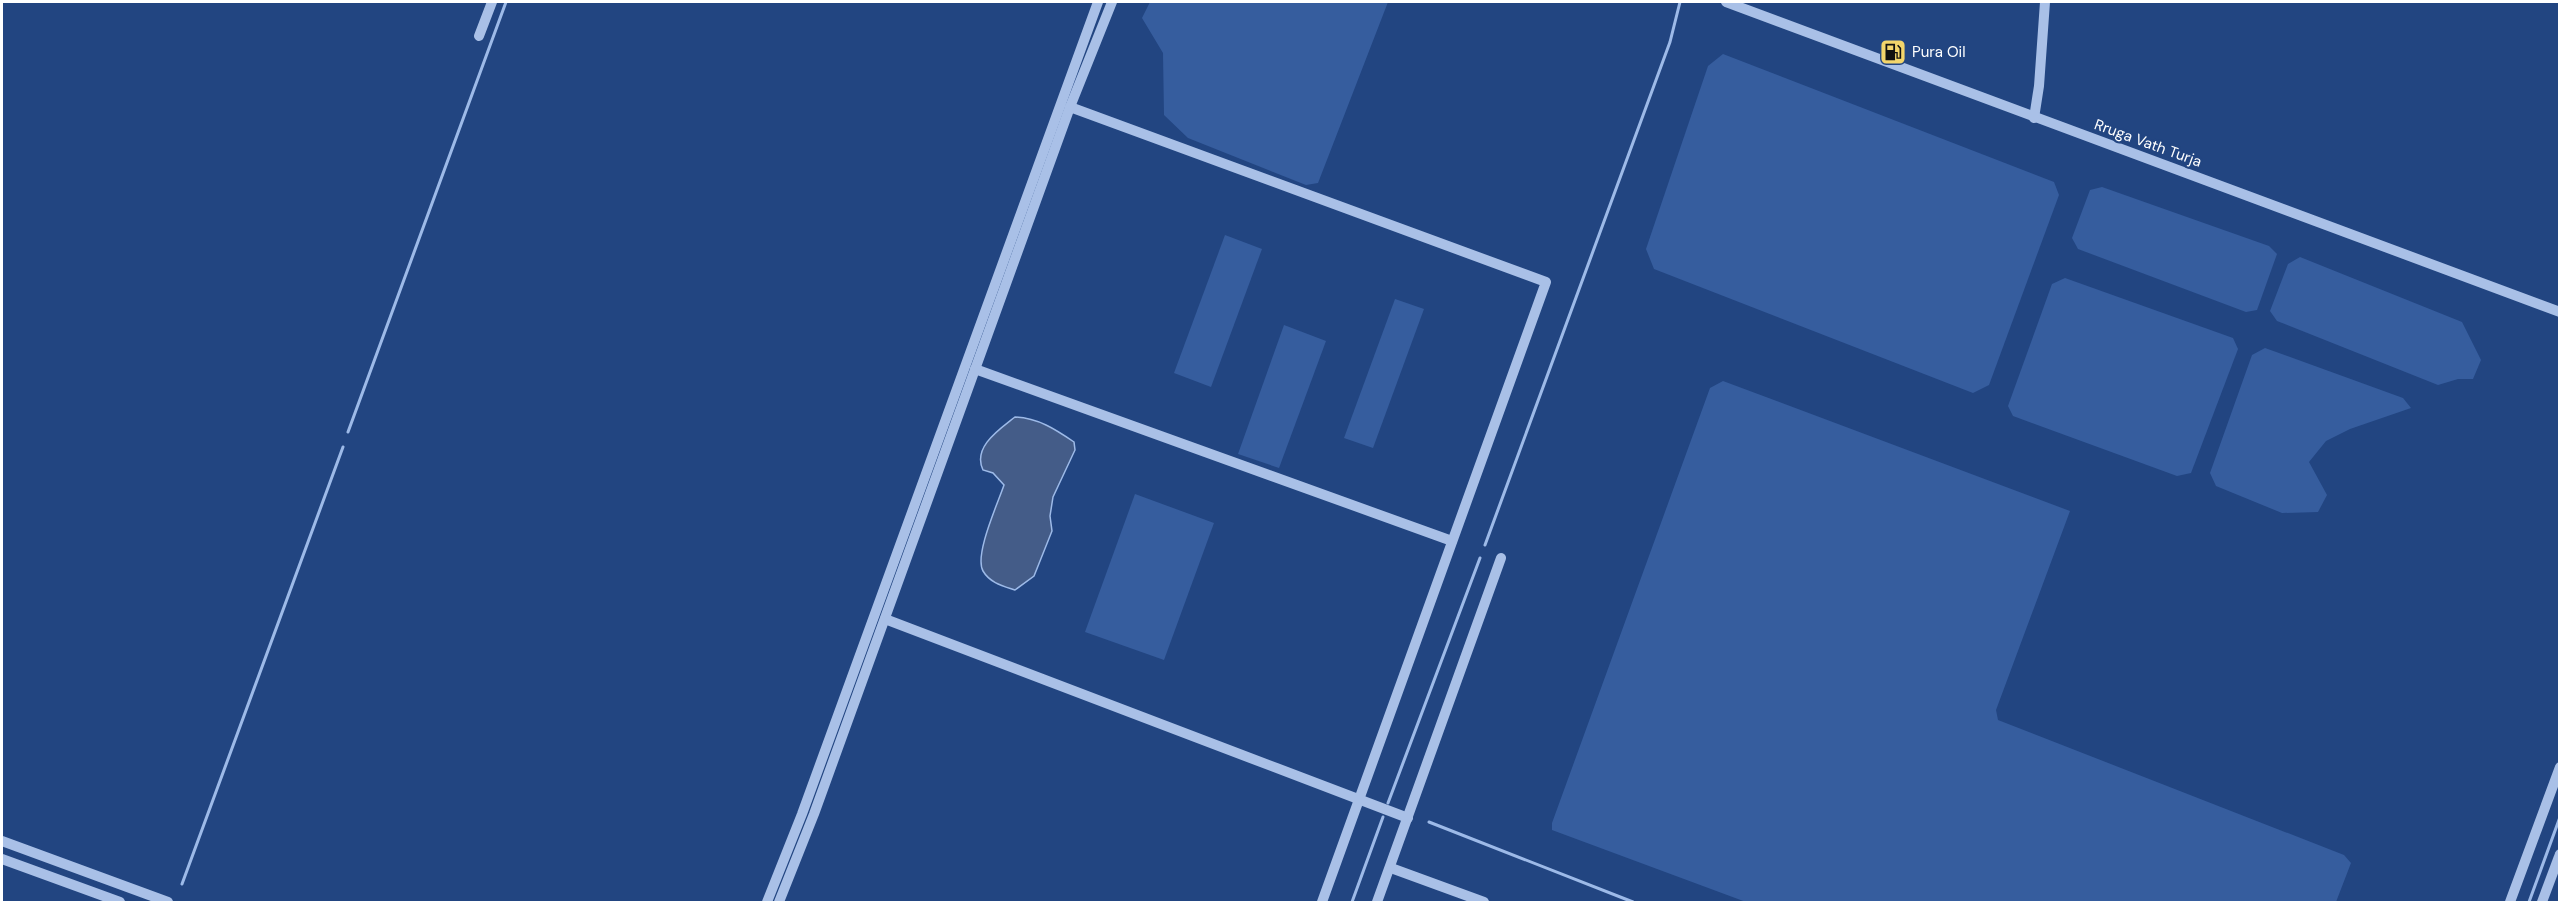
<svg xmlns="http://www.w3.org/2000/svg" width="2561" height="904" font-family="'DM Sans',sans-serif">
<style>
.green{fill:#365d9e}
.water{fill:#445c88;stroke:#9dbae8;stroke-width:1.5}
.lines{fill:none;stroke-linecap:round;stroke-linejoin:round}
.stream{stroke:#9dbae8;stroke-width:3}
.minor{stroke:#a9c0e7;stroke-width:10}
.labels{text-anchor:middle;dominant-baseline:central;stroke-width:4.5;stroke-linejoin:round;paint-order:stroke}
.poi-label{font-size:15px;fill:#fff;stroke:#224581;text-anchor:start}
.street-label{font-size:15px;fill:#fff;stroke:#224581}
</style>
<rect width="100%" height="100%" fill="#224581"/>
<g class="green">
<polygon points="1150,2 1388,2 1318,183 1306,185 1188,138 1164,115 1163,53 1142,18"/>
<polygon points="1723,54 2054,182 2059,195 1989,385 1973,393 1654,269 1646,249 1708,66"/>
<polygon points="2102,187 2269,246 2277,254 2257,310 2246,312 2078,249 2072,238 2090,190"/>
<polygon points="1225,235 1262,249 1211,387 1174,373"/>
<polygon points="2300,257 2462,322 2481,360 2473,379 2458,379 2438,385 2277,321 2270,311 2288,264"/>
<polygon points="2065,278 2233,338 2238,349 2191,473 2177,476 2013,416 2008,406 2052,284"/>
<polygon points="1395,299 1424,309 1373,448 1344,438"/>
<polygon points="1284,325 1326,341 1279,468 1238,454"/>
<polygon points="2265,348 2403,398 2411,408 2350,429 2326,441 2309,462 2327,495 2318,512 2282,513 2216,486 2210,473 2252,355"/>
<polygon points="1723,381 2070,511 1996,710 1998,720 2344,855 2351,863 2336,902 1746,902 1552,830 1552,823 1710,388"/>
<polygon points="1135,494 1214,523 1164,660 1085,632"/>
</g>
<path class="water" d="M1015 417C1038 418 1055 429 1074 442L1075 450 1053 497 1050 516 1052 531 1034 576 1015 590C1003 586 990 583 983 571 974 555 998 503 1004 485L993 473 983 470C972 447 1000 429 1015 417Z"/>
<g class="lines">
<g class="stream">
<polyline points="348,432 506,2"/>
<polyline points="1485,545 1670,42 1680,2"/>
<polyline points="1388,803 1480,558"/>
<polyline points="1429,822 1633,902"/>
<polyline points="182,884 343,447"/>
<polyline points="1352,902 1383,817"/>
<polyline points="2529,902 2560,817"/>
</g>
<g class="minor">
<polyline points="1726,2 2560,312"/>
<polyline points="479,36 492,2"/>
<polyline points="1070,107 1546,282 1322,902"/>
<polyline points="2034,118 2039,86 2045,2"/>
<polyline points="975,369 1452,541"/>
<polyline points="885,619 1408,818"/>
<polyline points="2,841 168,902"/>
<polyline points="2,859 120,902"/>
<polyline points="1391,868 1484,902"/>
<polyline points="767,902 802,814 1098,2"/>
<polyline points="779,902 814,814 1070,107 1112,2"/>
<polyline points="1377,902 1501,558"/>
<polyline points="2510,902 2560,767"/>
<polyline points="2542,902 2560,854"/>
</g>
</g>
<defs>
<symbol id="fuel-square" viewBox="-11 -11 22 22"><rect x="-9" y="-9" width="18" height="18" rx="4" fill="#f3d56b" stroke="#224581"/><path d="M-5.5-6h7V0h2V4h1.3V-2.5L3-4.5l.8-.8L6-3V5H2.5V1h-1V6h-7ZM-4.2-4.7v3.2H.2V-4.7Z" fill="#111"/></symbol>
</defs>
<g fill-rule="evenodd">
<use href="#fuel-square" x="1878" y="37" width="30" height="30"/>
</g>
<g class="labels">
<g class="poi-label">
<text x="1912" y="52">Pura Oil</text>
</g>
<g class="street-label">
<text transform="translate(2148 143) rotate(20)">Rruga Vath Turja</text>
</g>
</g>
<rect width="2561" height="904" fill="none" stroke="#ffffff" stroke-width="6"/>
</svg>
